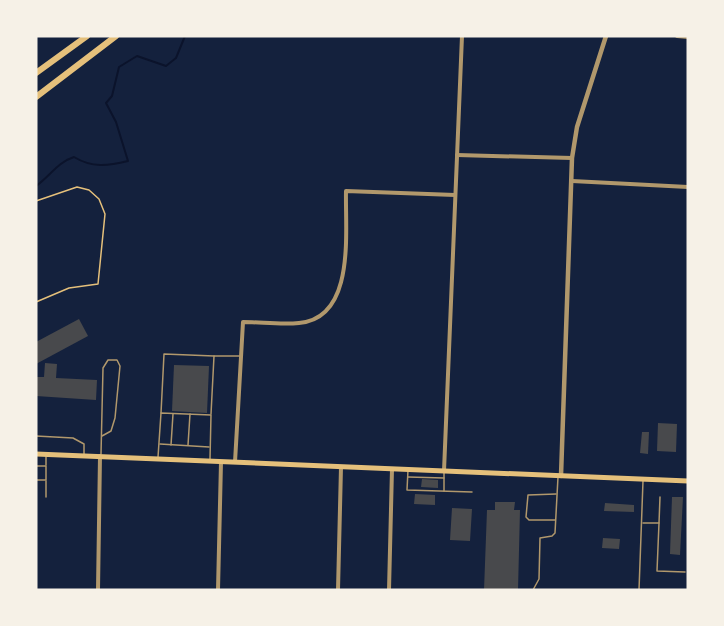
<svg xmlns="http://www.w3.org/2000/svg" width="724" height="626" font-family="'Noto Serif',serif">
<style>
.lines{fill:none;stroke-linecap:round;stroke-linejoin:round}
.stream{stroke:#0b132b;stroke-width:2}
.building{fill:#48494c}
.path{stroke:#e5c07b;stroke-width:1.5}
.service{stroke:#b1986c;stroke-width:1.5}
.minor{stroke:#b1986c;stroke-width:4}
.tertiary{stroke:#b1986c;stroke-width:4.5}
.secondary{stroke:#e5c07b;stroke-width:5}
.trunk{stroke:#e5c07b;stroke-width:6}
</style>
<rect width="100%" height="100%" fill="#14213d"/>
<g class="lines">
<path class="stream" d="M36 186C50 176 58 162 74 157 92 168 108 166 128 161L116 122 106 103 112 96 119 67 137 56 166 66 176 58 185 36"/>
</g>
<g class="building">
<polygon points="79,319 88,336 36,364 36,342"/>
<polygon points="45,363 57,364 56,378 97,380 96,400 36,396 36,377 44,377"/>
<polygon points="174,365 209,366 207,413 172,411"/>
<polygon points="658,423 677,424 676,452 657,451"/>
<polygon points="642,432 649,432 648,454 640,453"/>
<polygon points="422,479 438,480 438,488 421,487"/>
<polygon points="415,494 435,495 435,505 414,504"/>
<polygon points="672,497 683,497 680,555 670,554"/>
<polygon points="495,502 515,502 514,510 520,510 518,590 484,590 487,510 495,510"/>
<polygon points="605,503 634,505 634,512 604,511"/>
<polygon points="452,508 472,509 470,541 450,540"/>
<polygon points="603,538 620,539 619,549 602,548"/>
</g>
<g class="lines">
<polyline class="path" points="36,201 77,187 89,190 99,199 105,214 98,284 69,288 36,302"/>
<g class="service">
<polyline points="161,413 164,354 214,356"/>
<polyline points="211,414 214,356 241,356"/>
<polyline points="36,436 73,438 84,444 84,454"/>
<polyline points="160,444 209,447"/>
<polyline points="171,445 173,414"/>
<polyline points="188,445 190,414"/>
<polyline points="101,454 103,368 108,360 117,360 120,366 115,418 111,431 102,436"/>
<polyline points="46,455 46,465"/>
<polyline points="158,457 161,413 211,415 210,459"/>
<polyline points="36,466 46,466 46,480 36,480"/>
<polyline points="408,470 407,490 472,492"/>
<polyline points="408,477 444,478"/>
<polyline points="444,491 444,471"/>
<polyline points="46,497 46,481"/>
<polyline points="555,520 529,520 526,517 528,495 556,494"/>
<polyline points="643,523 659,523 660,497"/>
<polyline points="659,523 657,571 685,572"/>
<polyline points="533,590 539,579 540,538 552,536 555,533 558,477"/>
<polyline points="639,590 643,481"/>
</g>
<g class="minor">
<polyline points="677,36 688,37"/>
<polyline points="457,155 572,158"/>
<polyline points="572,181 688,187"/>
<path d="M235 462 243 322C261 322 281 325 299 323 356 318 345 232 346 191L455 195"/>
<polyline points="444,471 462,36"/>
<polyline points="98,590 100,456"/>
<polyline points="218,590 221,462"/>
<polyline points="338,590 341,467"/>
<polyline points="389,590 392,469"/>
</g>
<polyline class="tertiary" points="561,476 572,158 577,127 606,36"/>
<polyline class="secondary" points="36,454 688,481"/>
<g class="trunk">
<polyline points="36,73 87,36"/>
<polyline points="36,97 116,36"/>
</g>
</g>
<rect width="724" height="626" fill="none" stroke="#f6f1e7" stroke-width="75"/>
</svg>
